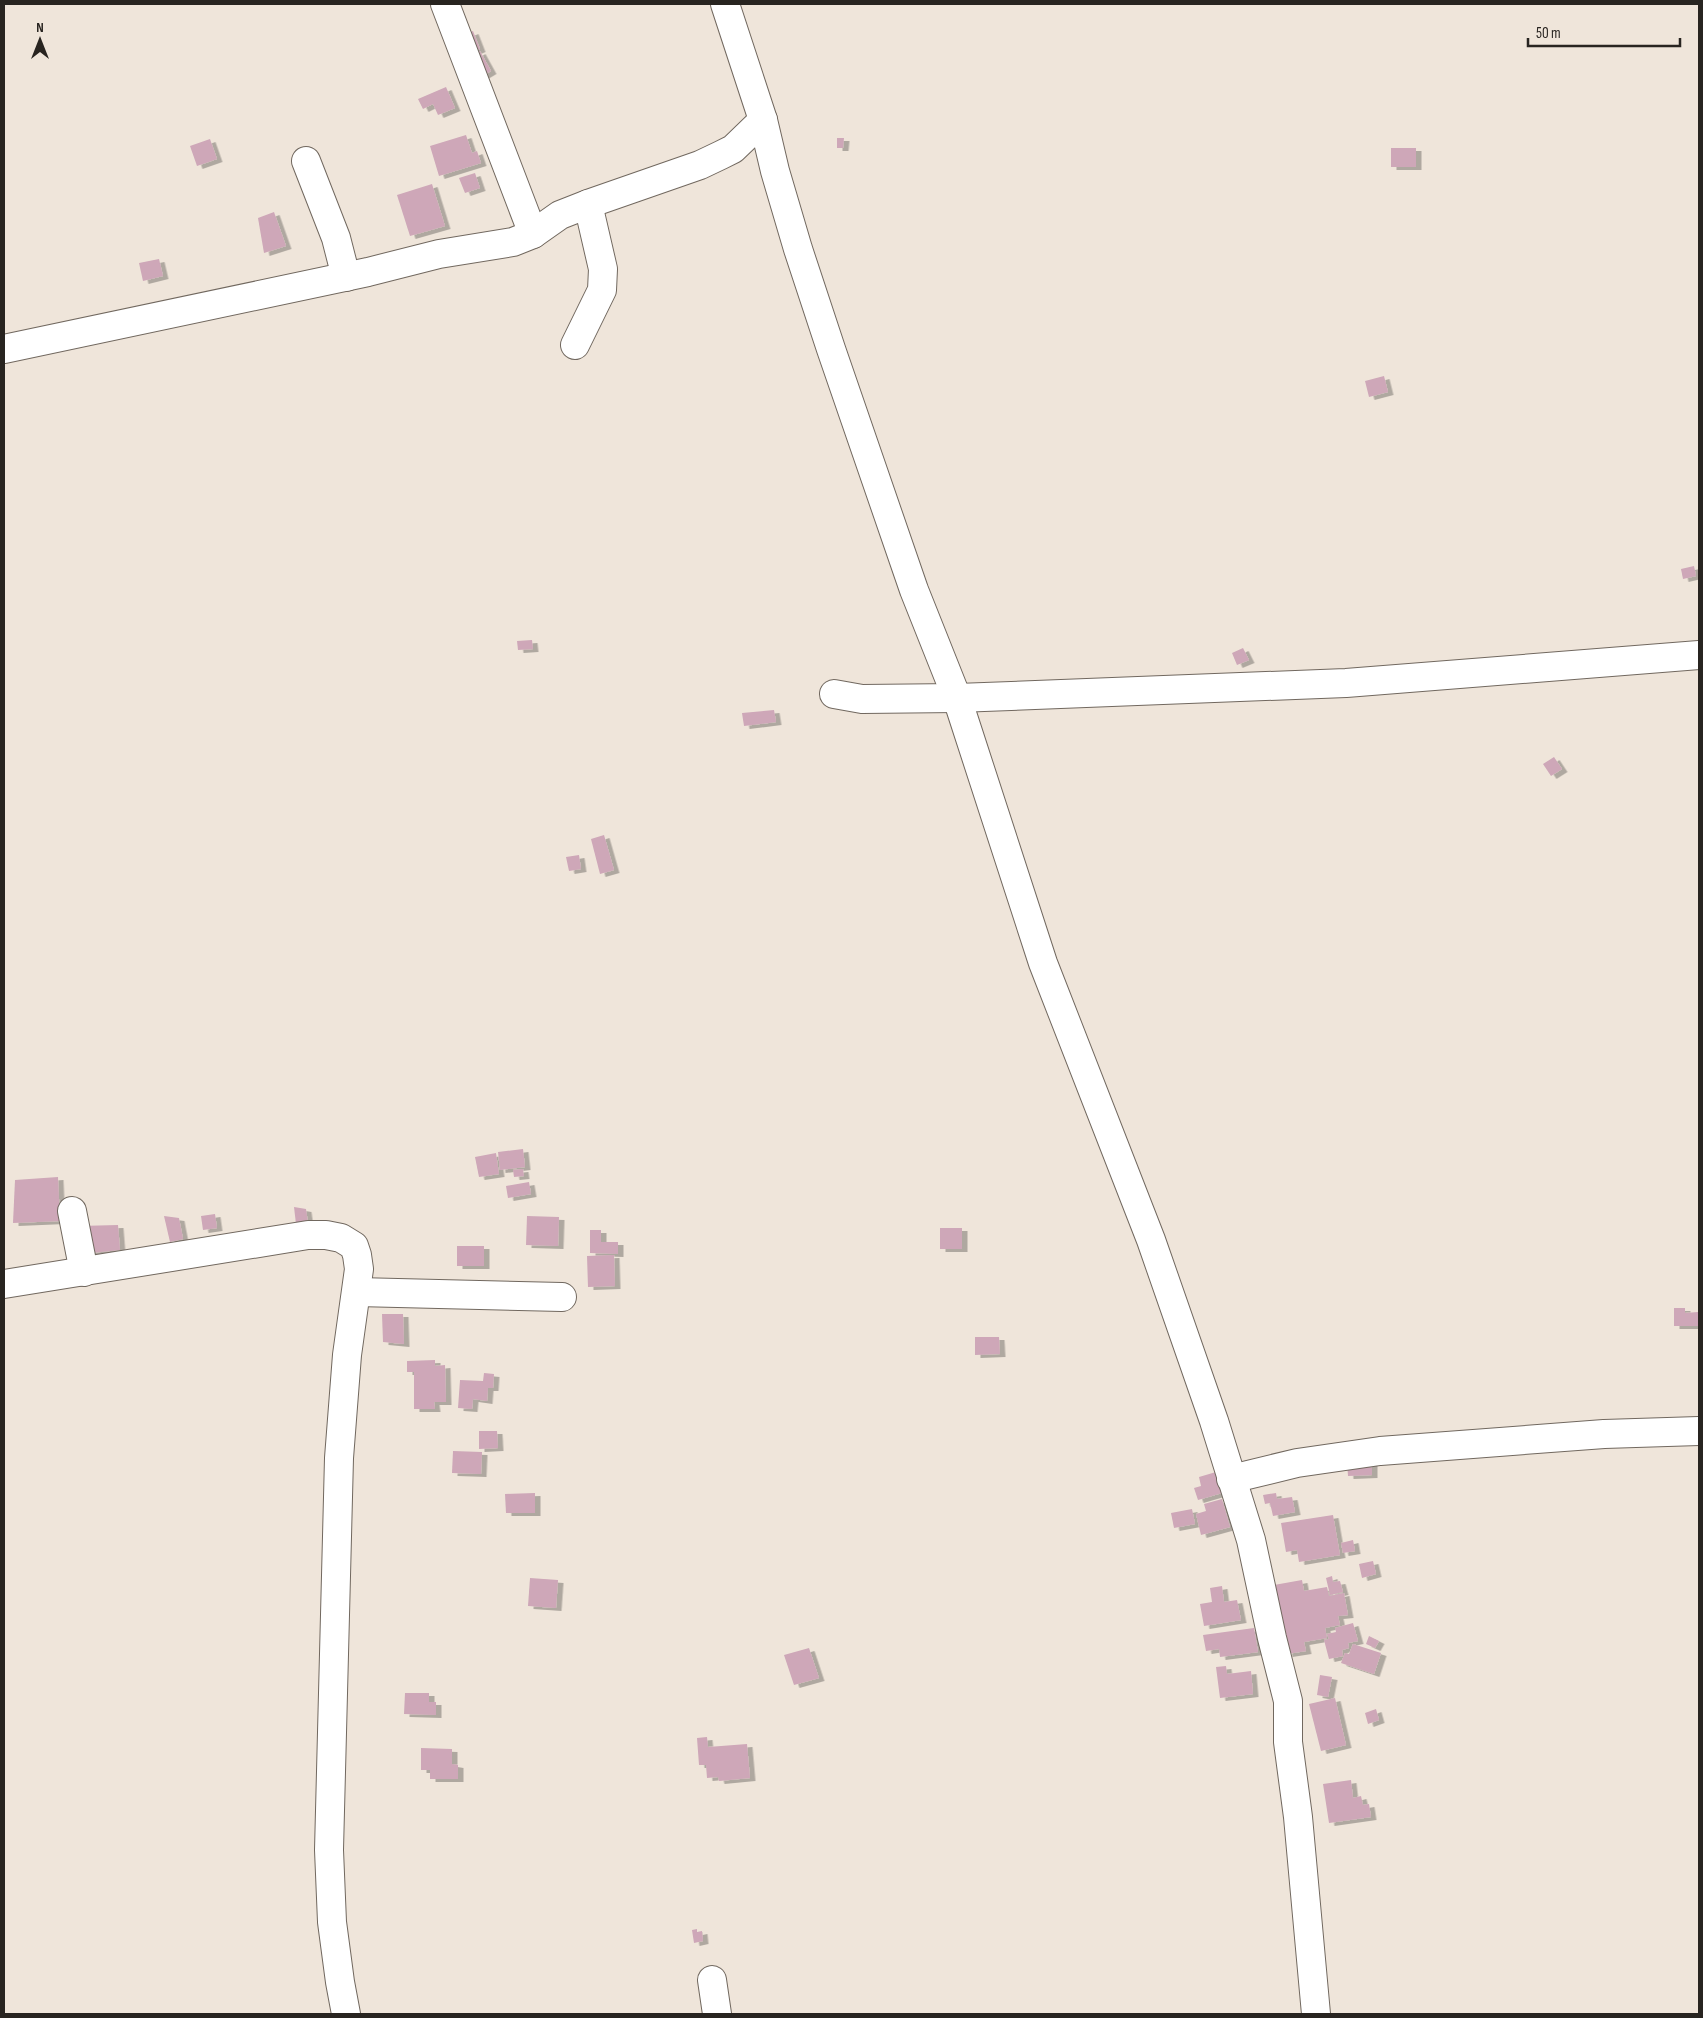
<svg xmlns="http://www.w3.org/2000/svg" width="1703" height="2018" font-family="'Sofia Sans Condensed',sans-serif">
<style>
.building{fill:#cea7b8;filter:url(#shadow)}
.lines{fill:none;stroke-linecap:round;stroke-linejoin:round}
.minor-casing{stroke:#71685f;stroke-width:30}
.minor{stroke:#fff;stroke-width:28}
</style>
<defs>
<filter id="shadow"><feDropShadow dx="5.5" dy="3" stdDeviation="0" flood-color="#0004"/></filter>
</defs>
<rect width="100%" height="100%" fill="#efe5da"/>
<g class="building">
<polygon points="473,31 480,49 469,54 461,36"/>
<polygon points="480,51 491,71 481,77 470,57"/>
<polygon points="446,87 455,108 438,115 433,104 423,109 418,99"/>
<polygon points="466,135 472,153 477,151 481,163 439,176 430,146"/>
<polygon points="837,138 844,138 843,148 837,148"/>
<polygon points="210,139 217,159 197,166 190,146"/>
<rect x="1391" y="148" width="25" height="19"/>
<polygon points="475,173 480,188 465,193 459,178"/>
<polygon points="432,184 445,226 410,236 397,195"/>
<polygon points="274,212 286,246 264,253 258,218"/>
<polygon points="159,259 163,276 143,281 139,263"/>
<polygon points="1384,376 1388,392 1369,397 1365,381"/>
<polygon points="1694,566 1696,576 1683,579 1681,569"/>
<polygon points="532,640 533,649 518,650 517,641"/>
<polygon points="1243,648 1249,660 1237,665 1232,653"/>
<polygon points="774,710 776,722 744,726 742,713"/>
<polygon points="1554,757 1562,769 1551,776 1543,764"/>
<polygon points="604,835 614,870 600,874 591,839"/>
<polygon points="579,855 581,869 569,871 566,857"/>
<polygon points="523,1149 525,1167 500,1170 498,1152"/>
<polygon points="496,1153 499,1174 479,1177 475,1157"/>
<polygon points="523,1169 524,1176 514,1177 513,1170"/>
<polygon points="58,1177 60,1221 13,1223 15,1180"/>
<polygon points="529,1182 531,1194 508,1198 506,1186"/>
<polygon points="294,1207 306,1209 308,1223 296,1224"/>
<polygon points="215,1214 217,1228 203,1230 201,1216"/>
<polygon points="164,1216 179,1218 183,1239 170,1242"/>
<polygon points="527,1216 559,1217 558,1246 526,1245"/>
<polygon points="118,1225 120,1250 81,1254 79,1226"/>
<rect x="940" y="1228" width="22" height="21"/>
<polygon points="590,1230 601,1230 601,1242 618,1242 618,1254 590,1253"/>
<rect x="457" y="1246" width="27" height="20"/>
<polygon points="614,1255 615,1286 588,1287 587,1256"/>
<polygon points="1674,1308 1685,1308 1685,1313 1698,1312 1699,1326 1674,1326"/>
<polygon points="382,1314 403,1314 404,1344 383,1342"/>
<polygon points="975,1337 999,1337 1000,1354 975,1355"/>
<polygon points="435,1360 435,1366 445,1365 446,1402 434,1402 435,1409 414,1409 414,1372 407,1372 407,1361"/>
<polygon points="484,1373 494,1374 493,1388 488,1388 487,1401 473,1399 472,1409 458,1408 460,1380 483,1381"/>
<polygon points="479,1431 497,1431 498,1448 479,1449"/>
<polygon points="453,1451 482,1452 481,1474 452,1473"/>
<polygon points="1372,1461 1372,1475 1348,1476 1347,1462"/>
<polygon points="1216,1472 1222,1493 1198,1500 1194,1488 1201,1486 1199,1477"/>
<polygon points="535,1493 535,1513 506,1513 505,1494"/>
<polygon points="1276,1493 1277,1499 1292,1497 1295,1512 1273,1516 1270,1503 1265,1504 1263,1495"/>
<polygon points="1222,1499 1230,1527 1201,1535 1196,1514 1206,1511 1204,1504"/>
<polygon points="1192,1509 1195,1524 1174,1528 1171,1513"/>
<polygon points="1333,1515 1340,1555 1299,1562 1297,1550 1286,1552 1281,1523"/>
<polygon points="1353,1540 1355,1551 1343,1553 1341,1543"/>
<polygon points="1373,1561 1376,1574 1362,1578 1359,1564"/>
<polygon points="1332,1576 1333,1582 1340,1581 1343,1592 1330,1595 1326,1578"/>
<polygon points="530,1578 558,1580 556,1608 528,1606"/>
<polygon points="1302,1580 1304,1591 1327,1587 1329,1596 1344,1593 1348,1615 1338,1616 1340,1625 1325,1628 1327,1638 1304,1642 1306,1651 1287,1654 1274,1585"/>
<polygon points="1222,1586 1224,1602 1237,1600 1241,1620 1204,1626 1200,1604 1212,1602 1210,1588"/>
<polygon points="1353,1623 1358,1641 1348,1643 1349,1648 1342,1650 1343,1656 1329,1659 1324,1640 1329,1639 1327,1634 1336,1632 1335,1628"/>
<polygon points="1254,1628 1258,1652 1220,1657 1219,1649 1206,1651 1203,1635"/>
<polygon points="1369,1636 1379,1641 1375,1648 1366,1644"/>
<polygon points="1353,1644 1381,1653 1374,1674 1341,1663 1345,1653 1349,1654"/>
<polygon points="809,1648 819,1678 794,1685 784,1655"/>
<polygon points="1226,1666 1227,1674 1251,1671 1253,1694 1220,1698 1216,1667"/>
<polygon points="1320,1675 1332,1677 1328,1697 1317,1695"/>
<polygon points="405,1693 429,1693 429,1702 436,1702 436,1715 404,1714"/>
<polygon points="1335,1698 1346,1745 1321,1751 1309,1704"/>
<polygon points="1376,1709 1379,1720 1368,1724 1365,1713"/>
<polygon points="707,1737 708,1747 747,1744 750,1778 719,1781 718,1777 707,1778 706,1765 699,1765 697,1738"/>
<polygon points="421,1748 452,1749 452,1764 458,1765 458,1779 430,1779 430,1770 421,1770"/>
<polygon points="1351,1780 1353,1798 1361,1796 1363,1805 1369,1804 1371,1817 1329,1823 1323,1784"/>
<polygon points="697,1929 697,1932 702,1931 703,1941 694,1943 692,1930"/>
</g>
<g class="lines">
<defs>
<g id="minor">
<polyline points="445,4 533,234"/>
<polyline points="725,4 763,120 775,171 798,249 831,349 914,590 957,698 1043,963 1151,1240 1214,1421 1251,1540 1272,1638 1288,1701 1288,1742 1298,1817 1316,2014"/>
<polyline points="306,161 336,238 346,277"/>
<polyline points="575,345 602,290 603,269 588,204"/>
<polyline points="4,349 368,272 439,254 513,242 533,234 560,215 588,204 700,165 721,155 733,149 763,120"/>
<polyline points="834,694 862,699 957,698 1346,683 1699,655"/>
<polyline points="72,1211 84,1272"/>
<polyline points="4,1284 308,1235 326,1235 341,1238 354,1246 357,1255 359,1269 347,1355 339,1458 329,1850 332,1922 340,1982 346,2014"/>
<polyline points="357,1292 562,1297"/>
<polyline points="1231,1479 1297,1463 1380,1451 1604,1434 1699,1431"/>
<polyline points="712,1980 717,2014"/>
</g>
</defs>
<use href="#minor" class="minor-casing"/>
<use href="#minor" class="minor"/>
</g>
<rect width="1703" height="2018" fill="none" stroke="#282420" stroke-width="10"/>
<g transform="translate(40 40)" stroke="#efe5da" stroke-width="4" paint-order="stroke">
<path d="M0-4L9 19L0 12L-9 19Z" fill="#282420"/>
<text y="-8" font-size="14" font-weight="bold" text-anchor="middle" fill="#282420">N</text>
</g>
<path d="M1528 38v8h152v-8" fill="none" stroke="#282420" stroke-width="2.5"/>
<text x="1536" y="38" font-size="15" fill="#282420" stroke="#efe5da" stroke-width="4" paint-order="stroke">50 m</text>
</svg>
